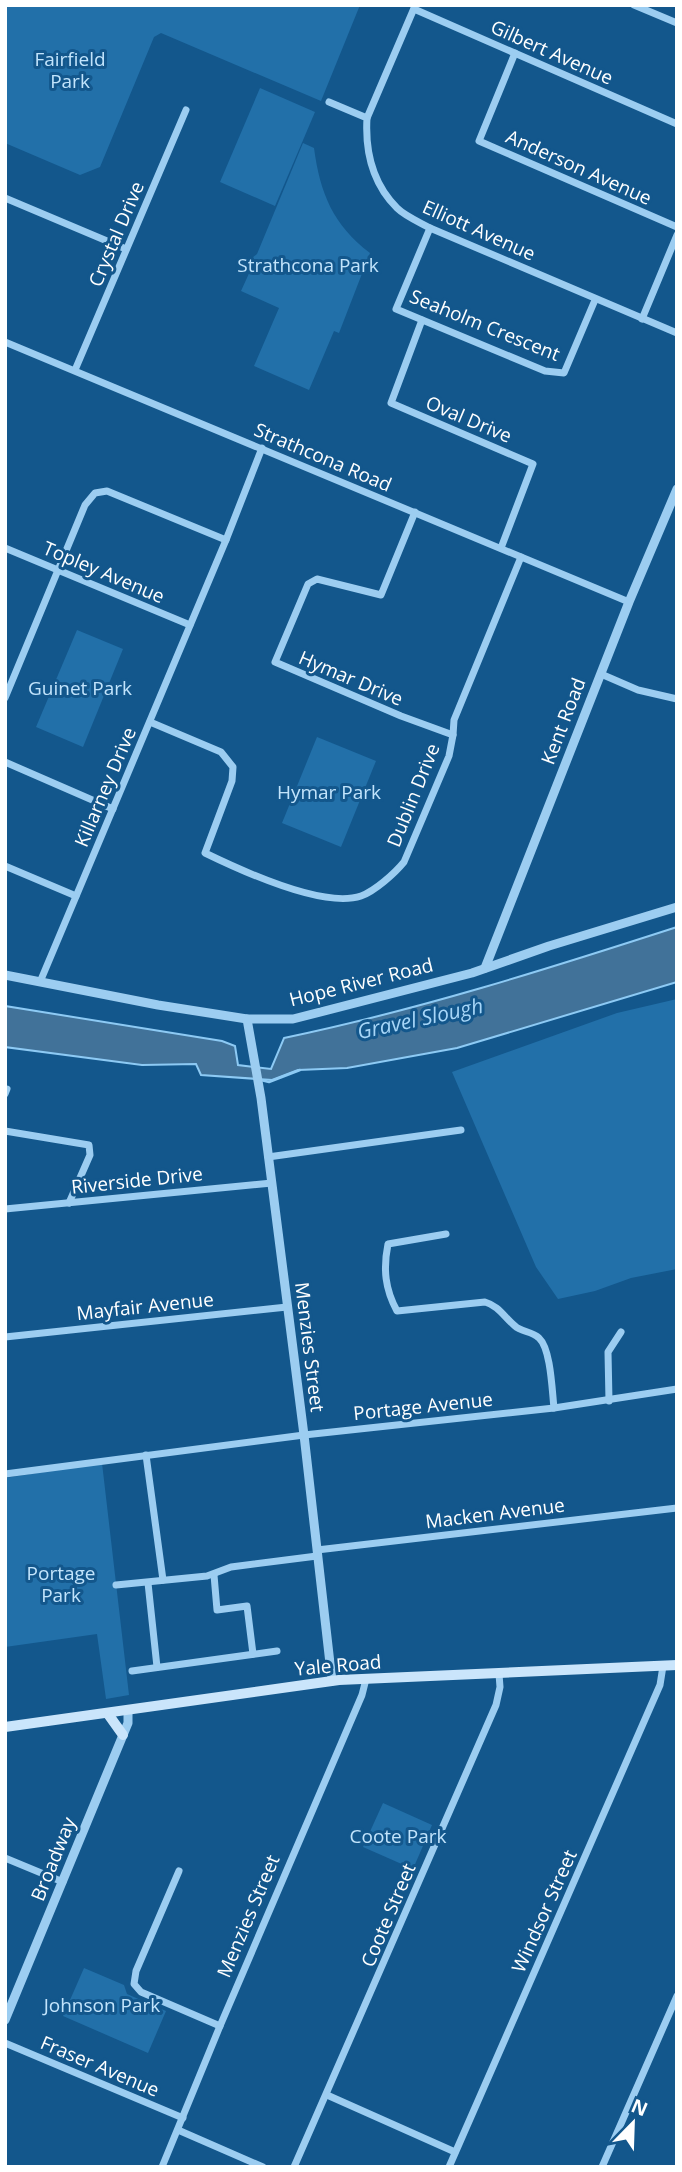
<svg xmlns="http://www.w3.org/2000/svg" width="682" height="2172" font-family="'Open Sans',sans-serif">
<style>
.green{fill:#2270a9}
.water{fill:#417299;stroke:#8dcaf4;stroke-width:2}
.lines{fill:none;stroke-linecap:round;stroke-linejoin:round}
.stream{stroke:#8dcaf4;stroke-width:2.5}
.minor{stroke:#9ccdf1;stroke-width:7}
.tertiary{stroke:#9ccdf1;stroke-width:9}
.secondary{stroke:#cae5fb;stroke-width:10}
.labels{text-anchor:middle;dominant-baseline:central;stroke-width:6;stroke-linejoin:round;paint-order:stroke}
.street-label{font-size:19px;fill:#fff;stroke:#13578c}
.park-label{font-size:19px;fill:#c2e4fc;stroke:#13578c}
.water-label{font-size:21px;font-style:italic;fill:#a7d6f8;stroke:#13578c}
</style>
<rect width="100%" height="100%" fill="#13578c"/>
<g class="green">
<polygon points="5,5 360,5 321,101 161,33 154,37 100,167 80,175 5,143"/>
<polygon points="260,88 315,112 275,206 220,182"/>
<path d="M303 143 314 148C320 193 333 225 370 253L339 333 334 331 309 390 254 366 279 308 241 291 251 269 249 267 252 258 257 254Z"/>
<polygon points="77,630 123,649 83,747 36,727"/>
<polygon points="317,737 376,761 341,847 282,823"/>
<polygon points="677,999 677,1269 631,1278 595,1291 558,1299 536,1267 452,1072 617,1013"/>
<polygon points="102,1463 129,1695 106,1699 97,1634 5,1647 5,1478"/>
<polygon points="383,1803 432,1825 413,1869 363,1847"/>
<polygon points="84,1968 124,1985 127,1994 166,2011 148,2053 63,2016"/>
</g>
<path class="water" d="M677 927V982L457 1048 347 1068 298 1070 272 1080 201 1075 196 1064 142 1065 5 1047V1006L222 1041 235 1046 238 1065 271 1069 284 1038C418 1010 547 969 677 927Z"/>
<g class="lines">
<polyline class="stream" points="261,1080 269,1082 300,1070"/>
<g class="minor">
<polyline points="634,5 677,23"/>
<polyline points="414,9 677,124"/>
<polyline points="515,53 479,141 677,227"/>
<path d="M329 102 367 118C365 152 373 184 397 208 405 216 419 222 430 228L677 333"/>
<polyline points="367,118 415,6"/>
<polyline points="5,198 126,249"/>
<polyline points="430,228 396,309 545,371 564,373 595,300"/>
<polyline points="642,319 677,235"/>
<polyline points="422,320 391,403 533,464 501,548"/>
<polyline points="5,342 629,602"/>
<polyline points="75,370 186,110"/>
<polyline points="415,512 381,595 317,579 308,584 275,662 401,716 453,735"/>
<polyline points="5,548 190,625"/>
<polyline points="601,674 638,690 677,699"/>
<polyline points="5,698 85,505 95,493 107,491 226,540"/>
<path d="M150 722 221 752 233 767 232 781 205 853C240 870 323 909 361 896 375 891 395 873 404 862L449 756 453 735 454 720 521 557"/>
<polyline points="5,762 113,809"/>
<polyline points="5,866 76,896"/>
<polyline points="40,982 226,540 262,448"/>
<polyline points="5,1094 7,1089"/>
<polyline points="5,1131 89,1145 90,1155 69,1203"/>
<polyline points="268,1157 461,1130"/>
<polyline points="5,1209 272,1183"/>
<path d="M446 1234 388 1244C383 1269 385 1289 397 1311L485 1302C499 1306 504 1317 515 1326 521 1332 532 1331 539 1338 551 1349 552 1391 554 1408"/>
<polyline points="5,1337 287,1307"/>
<polyline points="609,1401 608,1352 621,1332"/>
<polyline points="146,1455 163,1580"/>
<polyline points="5,1474 304,1435 554,1408 677,1389"/>
<polyline points="317,1550 677,1508"/>
<polyline points="214,1575 217,1610 247,1606 253,1654"/>
<polyline points="148,1583 157,1667"/>
<polyline points="116,1585 207,1576 231,1567 317,1556"/>
<polyline points="132,1671 277,1651"/>
<polyline points="5,1858 63,1882"/>
<polyline points="179,1871 136,1971 134,1984 141,1992 220,2026"/>
<polyline points="5,2043 183,2118"/>
<polyline points="327,2095 455,2152"/>
<polyline points="178,2130 263,2167"/>
<polyline points="162,2167 220,2026 362,1695 366,1679"/>
<polyline points="294,2167 496,1705 500,1687 499,1674"/>
<polyline points="449,2167 660,1685 663,1666"/>
<polyline points="602,2167 677,1996"/>
</g>
<g class="tertiary">
<polyline points="485,968 629,602 677,489"/>
<polyline points="5,975 158,1005 247,1019 293,1019 472,973 549,946 677,907"/>
<polyline points="247,1019 261,1098 304,1435 332,1681"/>
<polyline points="5,2020 128,1723 128,1711"/>
</g>
<g class="secondary">
<polyline points="108,1714 123,1735"/>
<polyline points="5,1727 339,1680 677,1665"/>
</g>
</g>
<g class="labels">
<g class="street-label">
<text transform="translate(552 52) rotate(24)">Gilbert Avenue</text>
<text transform="translate(579 167) rotate(24)">Anderson Avenue</text>
<text transform="translate(479 230) rotate(24)">Elliott Avenue</text>
<text transform="translate(116 234) rotate(-67)">Crystal Drive</text>
<text transform="translate(485 325) rotate(22)">Seaholm Crescent</text>
<text transform="translate(469 419) rotate(23)">Oval Drive</text>
<text transform="translate(323 457) rotate(23)">Strathcona Road</text>
<text transform="translate(104 572) rotate(23)">Topley Avenue</text>
<text transform="translate(351 678) rotate(23)">Hymar Drive</text>
<text transform="translate(563 721) rotate(-69)">Kent Road</text>
<text transform="translate(105 787) rotate(-67)">Killarney Drive</text>
<text transform="translate(413 795) rotate(-68)">Dublin Drive</text>
<text transform="translate(361 982) rotate(-14)">Hope River Road</text>
<text transform="translate(137 1180) rotate(-6)">Riverside Drive</text>
<text transform="translate(145 1306) rotate(-6)">Mayfair Avenue</text>
<text transform="translate(310 1347) rotate(83)">Menzies Street</text>
<text transform="translate(423 1406) rotate(-6)">Portage Avenue</text>
<text transform="translate(495 1513) rotate(-7)">Macken Avenue</text>
<text transform="translate(338 1665) rotate(-5)">Yale Road</text>
<text transform="translate(53 1859) rotate(-68)">Broadway</text>
<text transform="translate(544 1911) rotate(-66)">Windsor Street</text>
<text transform="translate(388 1915) rotate(-67)">Coote Street</text>
<text transform="translate(248 1916) rotate(-67)">Menzies Street</text>
<text transform="translate(100 2066) rotate(23)">Fraser Avenue</text>
</g>
<g class="park-label">
<text x="70" y="59">Fairfield<tspan x="70" dy="22">Park</tspan></text>
<text x="308" y="265">Strathcona Park</text>
<text x="80" y="688">Guinet Park</text>
<text x="329" y="792">Hymar Park</text>
<text x="61" y="1573">Portage<tspan x="61" dy="22">Park</tspan></text>
<text x="398" y="1836">Coote Park</text>
<text x="102" y="2005">Johnson Park</text>
</g>
<g class="water-label">
<text transform="translate(420 1018) rotate(-12)">Gravel Slough</text>
</g>
</g>
<rect width="682" height="2172" fill="none" stroke="#ffffff" stroke-width="14"/>
<g transform="translate(633 2123) rotate(23)" stroke="#13578c" stroke-width="5" paint-order="stroke">
<path d="M0-5L12 26L0 18L-12 26Z" fill="#ffffff"/>
<text y="-10" font-size="19" font-weight="bold" text-anchor="middle" fill="#ffffff">N</text>
</g>
</svg>
